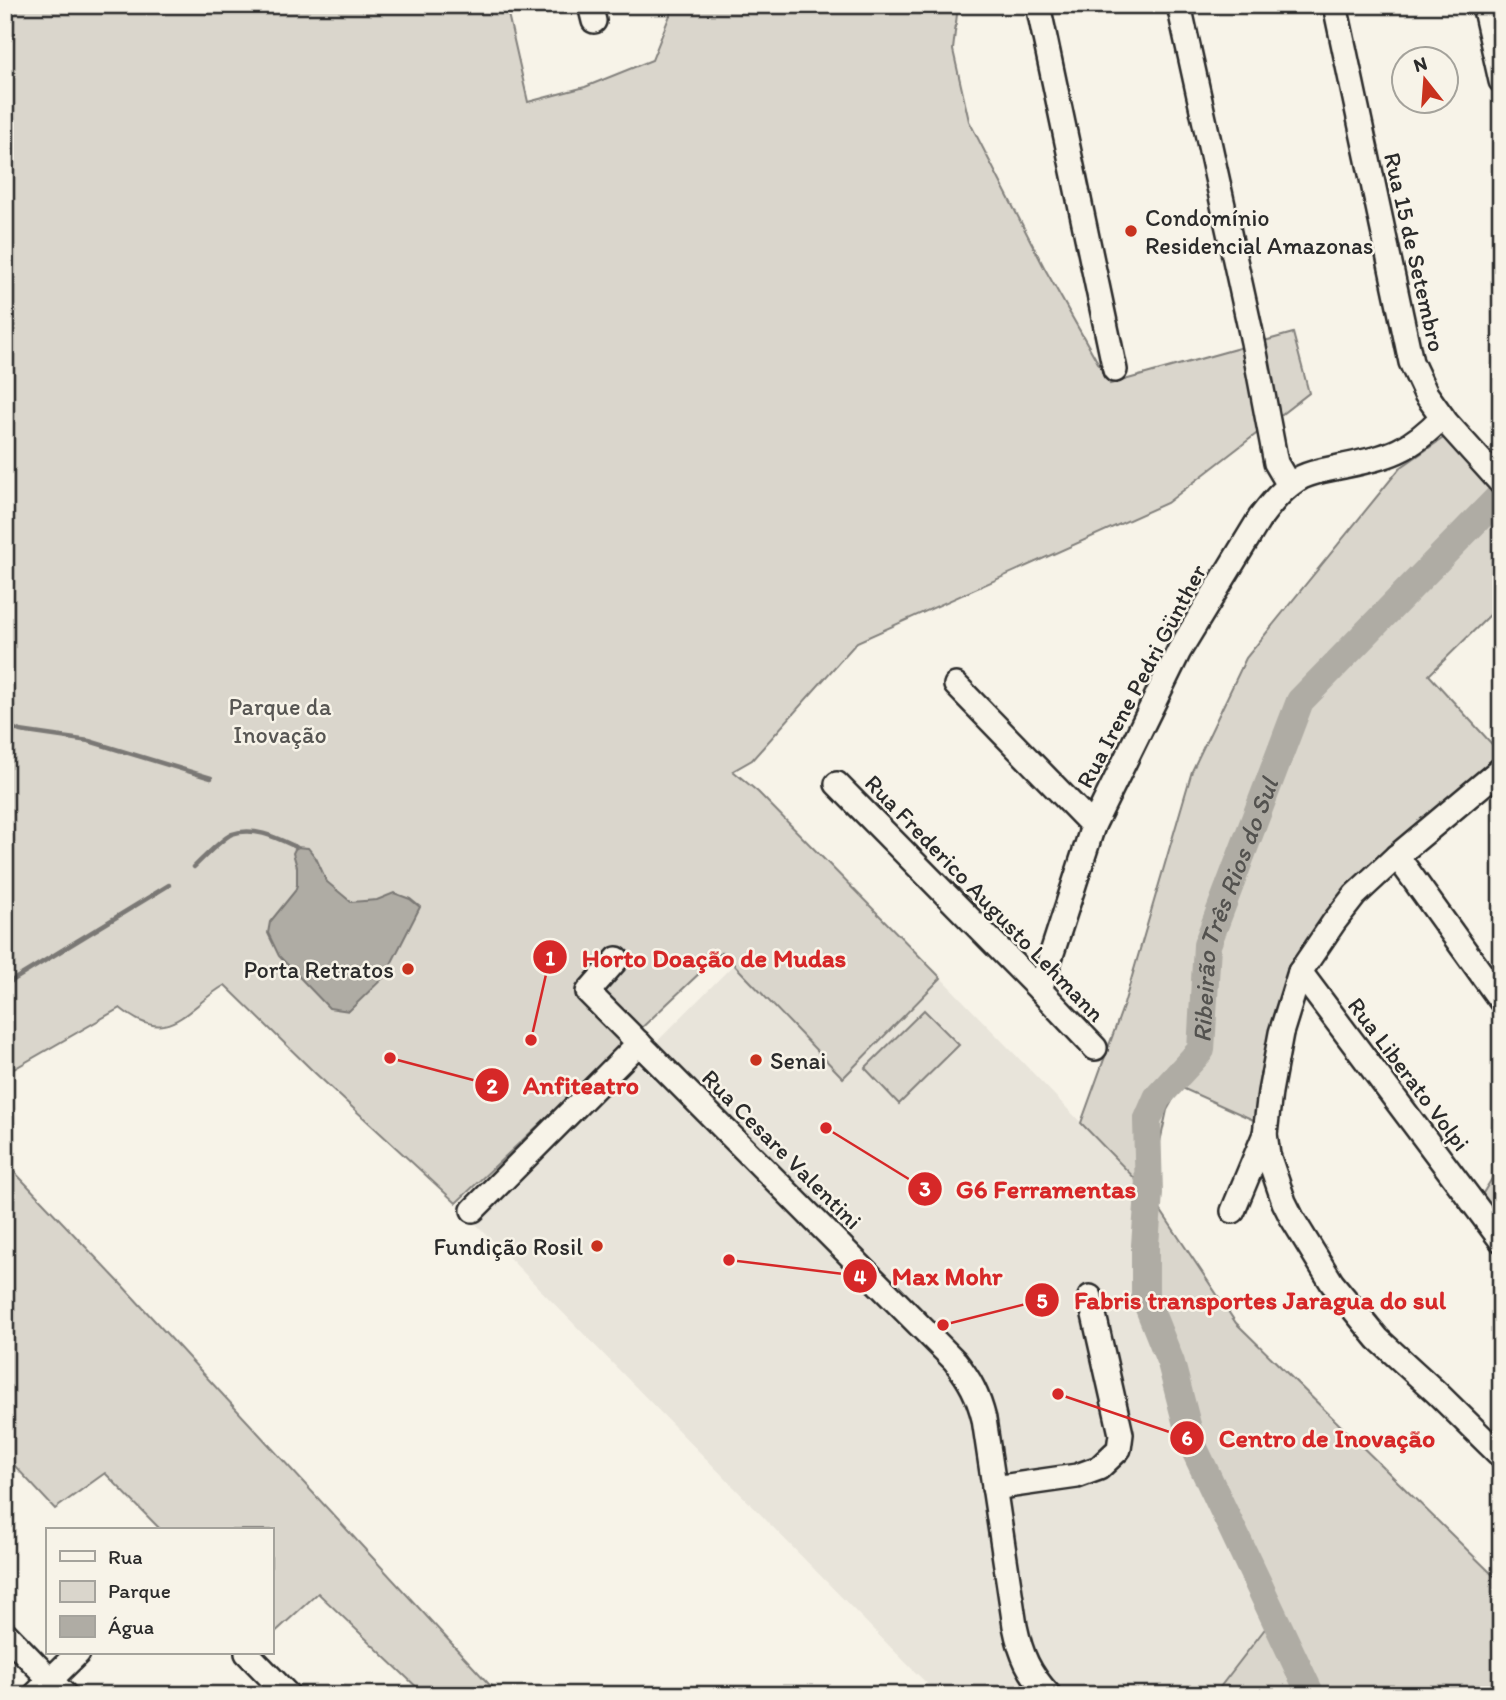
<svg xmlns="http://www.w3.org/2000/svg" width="1506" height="1700" font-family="Itim,sans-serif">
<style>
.built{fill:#e8e4da}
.green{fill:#dad6cc;stroke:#82807c;stroke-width:2}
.water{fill:#afaca4;stroke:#7a7874;stroke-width:2}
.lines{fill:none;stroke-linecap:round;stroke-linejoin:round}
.stream{stroke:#7a7874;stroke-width:4.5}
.river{stroke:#afaca4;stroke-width:28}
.minor-casing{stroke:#2b2b2b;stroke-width:28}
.minor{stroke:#f7f3e8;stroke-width:23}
.poi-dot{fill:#c8321e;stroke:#f7f3e8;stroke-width:2.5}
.labels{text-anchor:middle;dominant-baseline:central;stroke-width:5;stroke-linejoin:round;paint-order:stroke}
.poi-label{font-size:24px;fill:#2b2b2b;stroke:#f7f3e8;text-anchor:start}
.street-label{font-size:24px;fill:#2b2b2b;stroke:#f7f3e8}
.park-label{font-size:24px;fill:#575653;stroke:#f7f3e8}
.water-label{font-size:26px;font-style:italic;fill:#53524f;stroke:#f7f3e8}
.leader{fill:none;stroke:#d62828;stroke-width:2.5}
.callout-dot{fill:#d62828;stroke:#f7f3e8;stroke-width:2.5}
.mark-label{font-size:21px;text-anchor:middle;font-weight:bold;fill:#fff}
.callout-label{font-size:26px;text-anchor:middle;font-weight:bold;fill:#d62828;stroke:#f7f3e8;stroke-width:5;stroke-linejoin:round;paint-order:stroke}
</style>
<rect width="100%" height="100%" fill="#f7f3e8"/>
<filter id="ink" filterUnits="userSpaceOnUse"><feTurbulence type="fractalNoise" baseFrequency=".0143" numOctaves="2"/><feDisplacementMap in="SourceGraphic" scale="14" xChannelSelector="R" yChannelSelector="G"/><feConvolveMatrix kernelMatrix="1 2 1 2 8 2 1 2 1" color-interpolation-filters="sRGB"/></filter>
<g filter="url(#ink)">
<polygon class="built" points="734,964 843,1078 941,978 1149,1193 1236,1323 1501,1582 1501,1695 939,1695 911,1668 476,1224"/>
<g class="green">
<path d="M5 5H506L528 102 585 87 652 60 674 5H958L953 50 969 121 1045 269 1110 384 1293 333 1309 393 1167 503 857 642 752 760 733 771 758 792 941 978 843 1078 722 952 456 1203 315 1073 225 985C185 1008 170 1049 120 1008L5 1074Z"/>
<polygon points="1449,434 1501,497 1501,604 1429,675 1501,754 1501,759 1332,904 1291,965 1258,1122 1180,1087 1167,1110 1149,1193 1236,1323 1501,1583 1501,1695 1214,1695 1274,1617 1192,1444 1171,1363 1145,1298 1145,1245 1149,1193 1081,1123 1124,1004 1192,771 1246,658 1400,468"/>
<polygon points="924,1010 959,1045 899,1104 865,1068"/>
<polygon points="5,1162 120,1283 499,1695 425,1695 318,1593 271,1636 271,1530 161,1530 105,1473 55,1509 14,1465 5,1471"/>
<polygon points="1501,1164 1501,1232 1480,1198"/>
</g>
<polygon class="water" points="296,847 308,848 316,858 327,882 351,902 377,900 394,893 410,899 420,907 385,976 349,1011 329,1008 279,956 268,933 270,922 295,891 297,885 297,867 293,853"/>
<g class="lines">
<g class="stream">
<polyline points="5,725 20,731 89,741 211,778"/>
<path d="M194 867C202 859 223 838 232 834 254 826 277 838 296 847"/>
<polyline points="5,985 169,885"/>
</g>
<path class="river" id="s1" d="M1311 1695 1192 1444 1171 1363 1145 1298V1245L1149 1193 1147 1121 1157 1098 1201 1050 1207 945 1300 701 1500 496"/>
<defs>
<g id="minor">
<polyline points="590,5 594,21"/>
<polyline points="1038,5 1115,370"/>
<polyline points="1179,5 1253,342 1276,463 1289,485"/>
<polyline points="1335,5 1411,362 1426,394 1446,422 1501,483"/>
<polyline points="1484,5 1501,81"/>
<polyline points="956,685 1093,826"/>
<polyline points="1501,769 1397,856 1355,895 1334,922 1300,972 1281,1033 1270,1092 1265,1134 1268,1155 1284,1202 1292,1218 1332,1283 1378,1339 1437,1393 1501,1456"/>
<polyline points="837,784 1040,990 1095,1048"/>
<polyline points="1397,856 1501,1001"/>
<path d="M617 959 588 992 955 1361C970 1380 978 1395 984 1419L1015 1626C1021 1655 1029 1673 1049 1695"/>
<polyline points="1300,972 1501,1240"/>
<path d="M1040 990 1093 826 1179 651 1260 518C1272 502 1284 487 1302 477 1314 471 1330 469 1344 466 1390 456 1409 452 1442 417"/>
<polyline points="473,1210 639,1043"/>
<polyline points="1233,1211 1265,1134"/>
<polyline points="994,1488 1077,1476 1099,1468 1119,1449 1121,1434 1090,1297"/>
<polyline points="5,1633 65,1695"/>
<polyline points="247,1653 288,1695"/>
<polyline points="35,1695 78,1653"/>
</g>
</defs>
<use href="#minor" class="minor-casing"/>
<use href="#minor" class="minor"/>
</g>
</g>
<g class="poi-dot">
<circle cx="1131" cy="231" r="7"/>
<circle cx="408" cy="969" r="7"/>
<circle cx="756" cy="1060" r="7"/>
<circle cx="597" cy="1246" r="7"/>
</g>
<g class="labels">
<g class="poi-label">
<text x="1145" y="217">Condomínio<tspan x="1145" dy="28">Residencial Amazonas</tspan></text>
<text x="394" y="969" text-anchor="end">Porta Retratos</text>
<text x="770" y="1060">Senai</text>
<text x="583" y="1246" text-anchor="end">Fundição Rosil</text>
</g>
<g class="street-label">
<text transform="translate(1415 252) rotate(77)">Rua 15 de Setembro</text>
<text transform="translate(1141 676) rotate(-62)">Rua Irene Pedri Günther</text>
<text transform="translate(985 898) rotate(46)">Rua Frederico Augusto Lehmann</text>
<text transform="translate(1409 1074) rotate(53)">Rua Liberato Volpi</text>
<text transform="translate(782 1149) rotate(45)">Rua Cesare Valentini</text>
</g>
<g class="park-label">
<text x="280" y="706">Parque da<tspan x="280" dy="28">Inovação</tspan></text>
</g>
<g class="water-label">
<text stroke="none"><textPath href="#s1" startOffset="844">Ribeirão Três Rios do Sul</textPath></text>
</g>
</g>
<path class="leader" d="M531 1040L550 957M390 1058L492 1085M826 1128L925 1189M729 1260L860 1276M943 1325L1042 1300M1058 1394L1187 1438"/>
<g class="callout-dot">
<circle cx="531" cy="1040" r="7"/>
<circle cx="390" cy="1058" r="7"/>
<circle cx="826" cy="1128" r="7"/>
<circle cx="729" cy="1260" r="7"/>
<circle cx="943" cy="1325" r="7"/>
<circle cx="1058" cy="1394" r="7"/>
<circle cx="550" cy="957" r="18"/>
<circle cx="492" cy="1085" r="18"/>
<circle cx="925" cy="1189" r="18"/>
<circle cx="860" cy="1276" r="18"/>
<circle cx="1042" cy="1300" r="18"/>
<circle cx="1187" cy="1438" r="18"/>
</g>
<g class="mark-label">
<text x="550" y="965">1</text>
<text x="492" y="1093">2</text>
<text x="925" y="1196">3</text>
<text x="860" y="1284">4</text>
<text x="1042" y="1308">5</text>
<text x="1187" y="1445">6</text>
</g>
<g class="callout-label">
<text x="714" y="967">Horto Doação de Mudas</text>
<text x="581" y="1094">Anfiteatro</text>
<text x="1046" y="1198">G6 Ferramentas</text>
<text x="947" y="1285">Max Mohr</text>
<text x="1260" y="1309">Fabris transportes Jaragua do sul</text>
<text x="1327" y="1447">Centro de Inovação</text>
</g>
<rect width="1506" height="1700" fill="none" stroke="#f7f3e8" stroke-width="28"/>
<rect x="14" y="14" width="1478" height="1672" fill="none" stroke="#2b2b2b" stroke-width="2.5" filter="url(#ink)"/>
<rect x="46" y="1528" width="228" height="126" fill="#f7f3e8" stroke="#a5a39c" stroke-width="2"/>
<rect x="60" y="1551" width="35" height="10" fill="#f7f3e8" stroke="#a5a39c" stroke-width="2"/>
<text x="108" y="1564" font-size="21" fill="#2b2b2b">Rua</text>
<rect x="60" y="1581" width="35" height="21" fill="#dad6cc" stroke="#a5a39c" stroke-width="2"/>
<text x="108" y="1598" font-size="21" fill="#2b2b2b">Parque</text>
<rect x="60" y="1616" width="35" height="21" fill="#afaca4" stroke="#a5a39c" stroke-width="2"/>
<text x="108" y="1634" font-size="21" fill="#2b2b2b">Água</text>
<g transform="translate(1425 80) rotate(343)"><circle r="33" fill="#f7f3e8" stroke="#a5a39c" stroke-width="2"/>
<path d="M0-5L12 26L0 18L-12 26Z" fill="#c8321e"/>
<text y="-10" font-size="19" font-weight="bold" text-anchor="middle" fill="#2b2b2b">N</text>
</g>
</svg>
